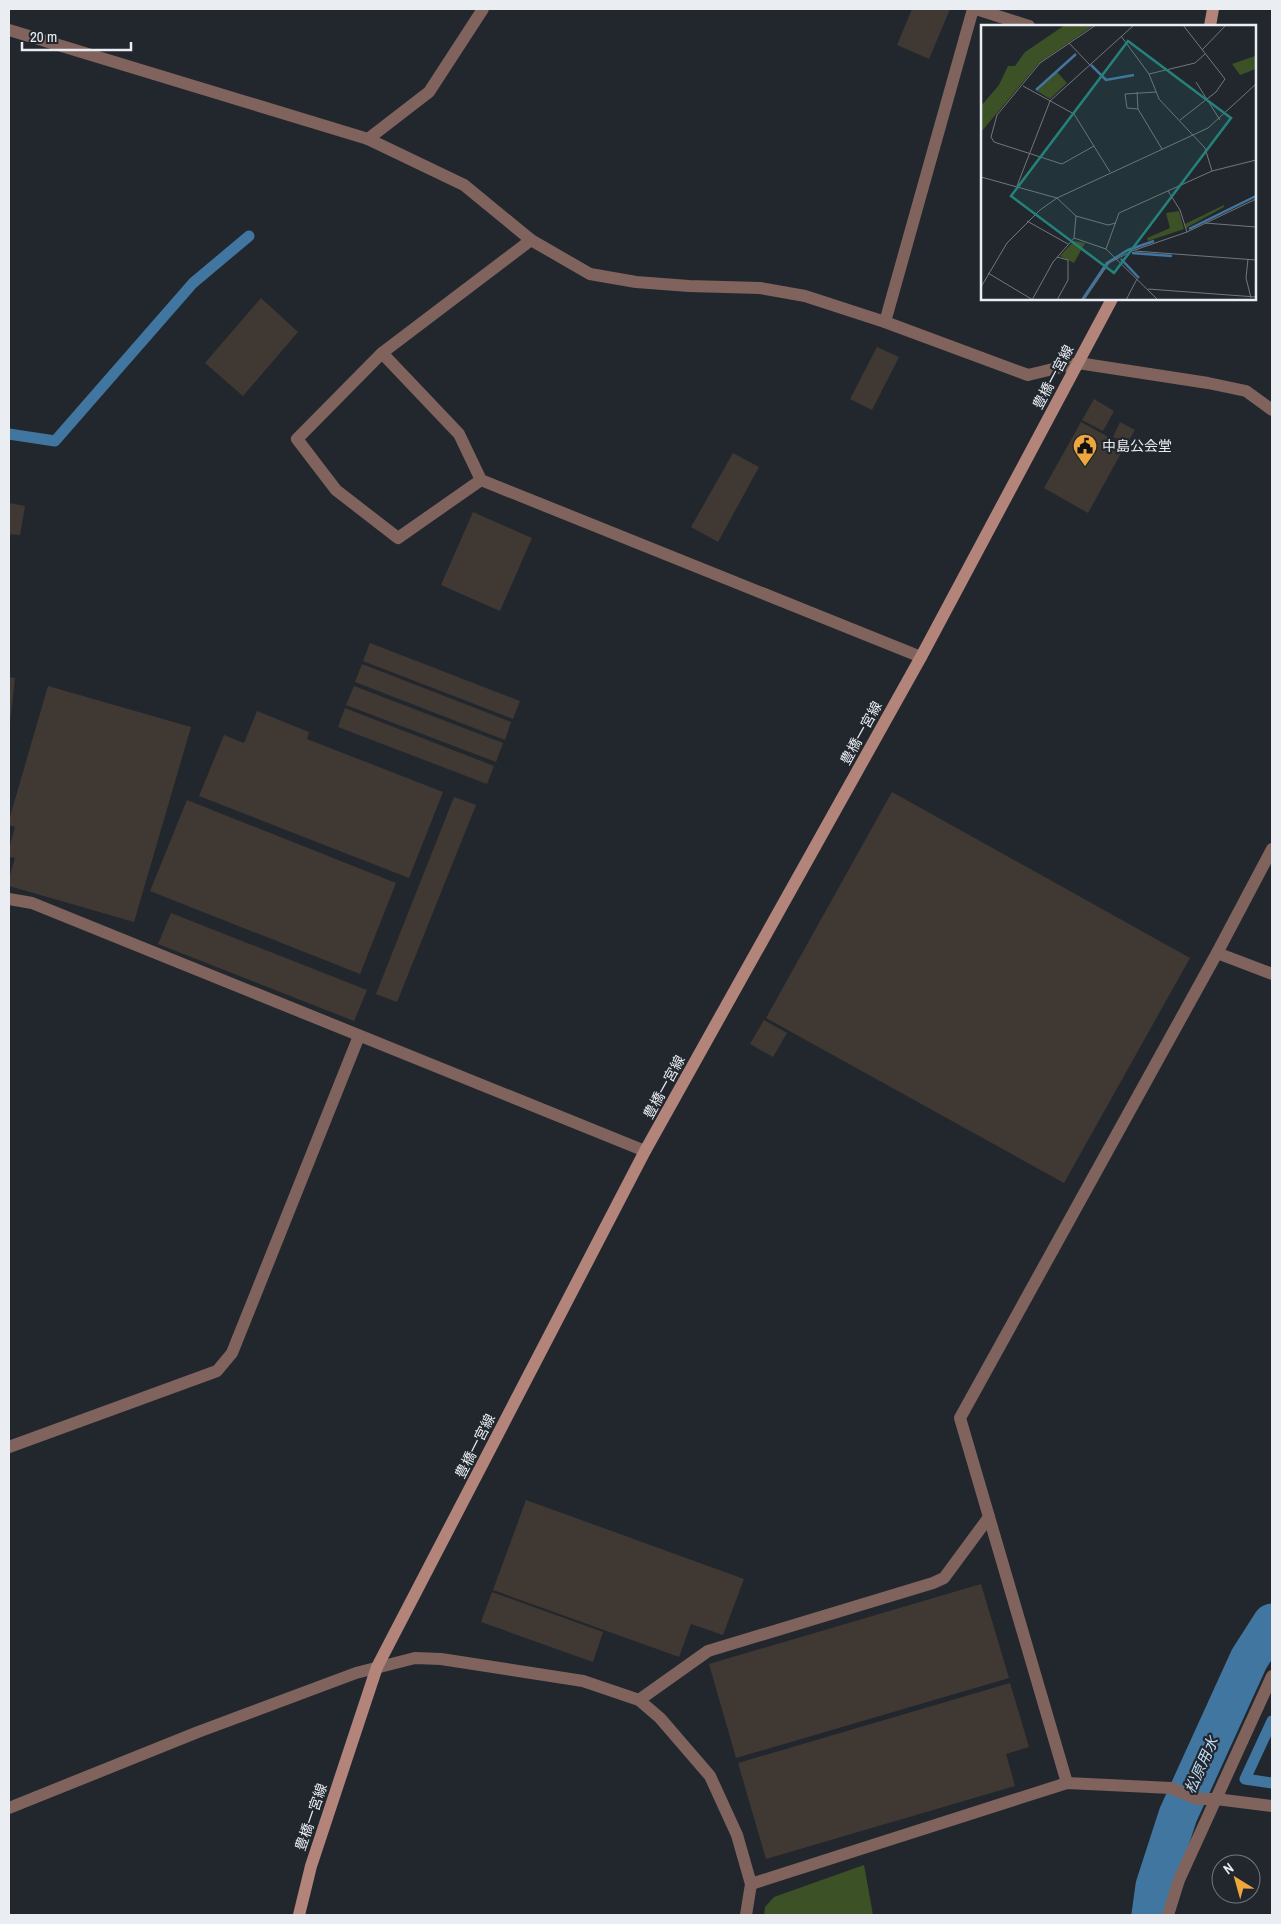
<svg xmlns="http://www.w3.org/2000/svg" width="1281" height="1924" font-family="'Archivo Narrow','Noto Sans JP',sans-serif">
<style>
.green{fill:#3d5126}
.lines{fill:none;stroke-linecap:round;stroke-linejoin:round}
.stream{stroke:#4176a0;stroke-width:11}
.canal{stroke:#4176a0;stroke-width:39}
.building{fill:#403832}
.minor{stroke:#7f635c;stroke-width:12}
.secondary{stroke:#b2847a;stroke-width:12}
.labels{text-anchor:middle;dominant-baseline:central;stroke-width:4.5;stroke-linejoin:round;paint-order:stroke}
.street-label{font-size:14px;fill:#eaeef3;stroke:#22272e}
.poi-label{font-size:14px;fill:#eaeef3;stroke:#22272e;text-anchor:start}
.water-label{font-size:15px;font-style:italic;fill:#bddaf3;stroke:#22272e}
.inset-river{fill:none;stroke:#4176a0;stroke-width:2.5}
.inset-road{fill:none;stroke:#72777d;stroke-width:1}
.view{fill:#25827b;fill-opacity:0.15;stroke:#25827b;stroke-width:2.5}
.inset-edge{fill:none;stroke:#eaeef3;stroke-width:2.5}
</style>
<rect width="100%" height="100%" fill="#22272e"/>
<polygon class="green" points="864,1865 873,1915 764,1915 765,1907 774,1897"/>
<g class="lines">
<g class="stream">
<polyline points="9,434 55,441 193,283 249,236"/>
<polyline points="1272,1721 1245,1779 1272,1783"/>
</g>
<polyline class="canal" points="1151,1915 1155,1886 1178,1815 1249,1659 1272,1623"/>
</g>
<g class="building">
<polygon points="912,9 950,9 929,59 897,45"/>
<polygon points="261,298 298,332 243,396 205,363"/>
<polygon points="877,347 899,357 872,410 850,399"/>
<polygon points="1094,399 1114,411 1103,431 1082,420"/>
<polygon points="1081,422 1125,446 1088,513 1044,488"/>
<polygon points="1120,422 1135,430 1127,444 1113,437"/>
<polygon points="733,453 759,467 718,542 691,527"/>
<polygon points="9,503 25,506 20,535 9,534"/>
<polygon points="473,512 532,538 500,611 441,585"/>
<polygon points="370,643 520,701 513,719 363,661"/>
<polygon points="362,664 511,722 505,740 355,682"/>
<polygon points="9,677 15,678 10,723 9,723"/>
<polygon points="48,686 191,727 134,922 9,886 9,879 15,858 9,857 9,849 15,827 9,825 9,820"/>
<polygon points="354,686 503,743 496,762 346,705"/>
<polygon points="345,708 494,766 487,784 338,727"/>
<polygon points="257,711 309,732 307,739 443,792 409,878 199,796 224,735 244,743"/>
<polygon points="892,792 1190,958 1064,1183 766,1018"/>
<polygon points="454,797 476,805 397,1002 376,994"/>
<polygon points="187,800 396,883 360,974 150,891"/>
<polygon points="171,913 367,990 354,1021 158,944"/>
<polygon points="764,1020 787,1033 773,1057 750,1044"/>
<polygon points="526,1500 744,1579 723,1635 691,1624 679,1657 493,1590"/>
<polygon points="981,1584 1009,1678 736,1758 709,1664"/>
<polygon points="492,1592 603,1632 593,1662 481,1622"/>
<polygon points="1010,1683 1029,1747 1006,1754 1015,1786 766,1859 738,1763"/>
</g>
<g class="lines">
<g class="minor">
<polyline points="976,9 1029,26"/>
<polyline points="9,30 368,139 464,185 531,240 590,274 636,282 689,286 760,288 805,296 885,322 1028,375 1078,363 1208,383 1246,391 1272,410"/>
<polyline points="368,139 429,92 483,9"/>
<polyline points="885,322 973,9"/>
<polyline points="382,353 459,434 481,480 921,657"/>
<polyline points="481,480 398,538 336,490 297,439 382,353 531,240"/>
<polyline points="9,899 32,903 645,1151"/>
<polyline points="1217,953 1272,974"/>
<polyline points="9,1447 217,1371 232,1353 359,1036"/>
<polyline points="639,1700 708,1651 933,1583 944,1578 989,1517"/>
<polyline points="1067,1783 960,1418 1217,953 1272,849"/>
<polyline points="9,1808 198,1732 356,1673 415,1658 441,1659 583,1681 639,1700 660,1718 710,1776 737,1835 751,1884 746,1915"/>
<polyline points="751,1884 1067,1783 1171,1788 1197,1799 1216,1799 1272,1806"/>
<polyline points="1168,1915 1179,1880 1272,1676"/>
</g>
<g class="secondary">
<polyline points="1210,26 1213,9"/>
<polyline points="299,1915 311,1866 377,1667 645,1151 921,657 1112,299"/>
</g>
</g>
<defs>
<symbol id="civic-pin" viewBox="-11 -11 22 30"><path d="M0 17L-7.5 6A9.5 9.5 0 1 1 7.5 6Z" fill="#eea73d" stroke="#22272e"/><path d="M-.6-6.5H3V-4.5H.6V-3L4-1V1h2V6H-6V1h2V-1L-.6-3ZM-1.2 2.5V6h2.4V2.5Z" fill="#111"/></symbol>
</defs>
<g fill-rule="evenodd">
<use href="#civic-pin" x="1071" y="432" width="28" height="38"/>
</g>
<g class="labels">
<g class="street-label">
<text transform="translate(1053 377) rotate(-62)">豊橋一宮線</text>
<text transform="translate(861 733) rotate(-61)">豊橋一宮線</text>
<text transform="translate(664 1087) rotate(-61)">豊橋一宮線</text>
<text transform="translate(475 1446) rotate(-63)">豊橋一宮線</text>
<text transform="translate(311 1817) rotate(-71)">豊橋一宮線</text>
</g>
<g class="poi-label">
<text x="1102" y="446">中島公会堂</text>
</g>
<g class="water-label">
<text transform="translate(1201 1765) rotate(-66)">松原用水</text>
</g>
</g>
<g transform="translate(981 25)">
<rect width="275" height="275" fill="#22272e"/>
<path d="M84 0H113L58 38 0 107V81L18 60 27 41H34L44 27ZM274 31 275 44 259 50 251 39ZM76 47 86 58 69 74 56 66ZM243 180V182L205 203 204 199ZM198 186 203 204 167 216 166 213 189 203 185 188ZM93 216 104 218 93 238 79 231Z" fill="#3d5126"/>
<path class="inset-river" d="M110 40 125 55 153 50M55 65 95 29M208 204 275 171M151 228 191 231M140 234 158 253M101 275 126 238 147 225 173 216"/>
<path class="inset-road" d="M140 11 168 49 178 74 224 123 231 146M88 18 109 40M221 25 245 0M168 49 214 38 224 29M215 57 239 95M42 61 93 89 129 147M156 67 157 84 181 124M157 84 146 83 144 69 175 67M199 95 235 67 244 54 202 0M113 121 81 139 13 117 10 112 16 90 59 38 115 0M0 152 76 173 95 191 93 213 72 237 51 275M36 161 69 76 153 0M187 166 199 185 206 207M95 191 127 200 135 198M46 196 87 219M224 198 275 202M93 213 125 224 177 275M125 224 138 188 231 146 275 135M154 226 275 235M267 234 265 253 270 273M7 248 52 275M0 262 26 218 59 185 76 173 227 103 275 59M167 264 275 272M76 275 87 255V235L76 232M103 275 128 238 151 226 206 207 275 174M145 275 156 254"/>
<path class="view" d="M147 16 250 93 133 248 30 171Z"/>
<rect width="275" height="275" class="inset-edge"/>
</g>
<rect width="1281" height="1924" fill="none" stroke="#eaeef3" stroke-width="20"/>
<g transform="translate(1236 1879) rotate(323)"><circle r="24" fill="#22272e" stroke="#72777d"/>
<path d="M0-4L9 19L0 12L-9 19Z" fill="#eea73d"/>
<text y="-8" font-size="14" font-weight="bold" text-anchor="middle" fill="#eaeef3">N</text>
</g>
<path d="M22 42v8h109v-8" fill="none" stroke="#eaeef3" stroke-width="2.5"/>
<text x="30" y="42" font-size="15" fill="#eaeef3" stroke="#22272e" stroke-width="4" paint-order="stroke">20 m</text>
</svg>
